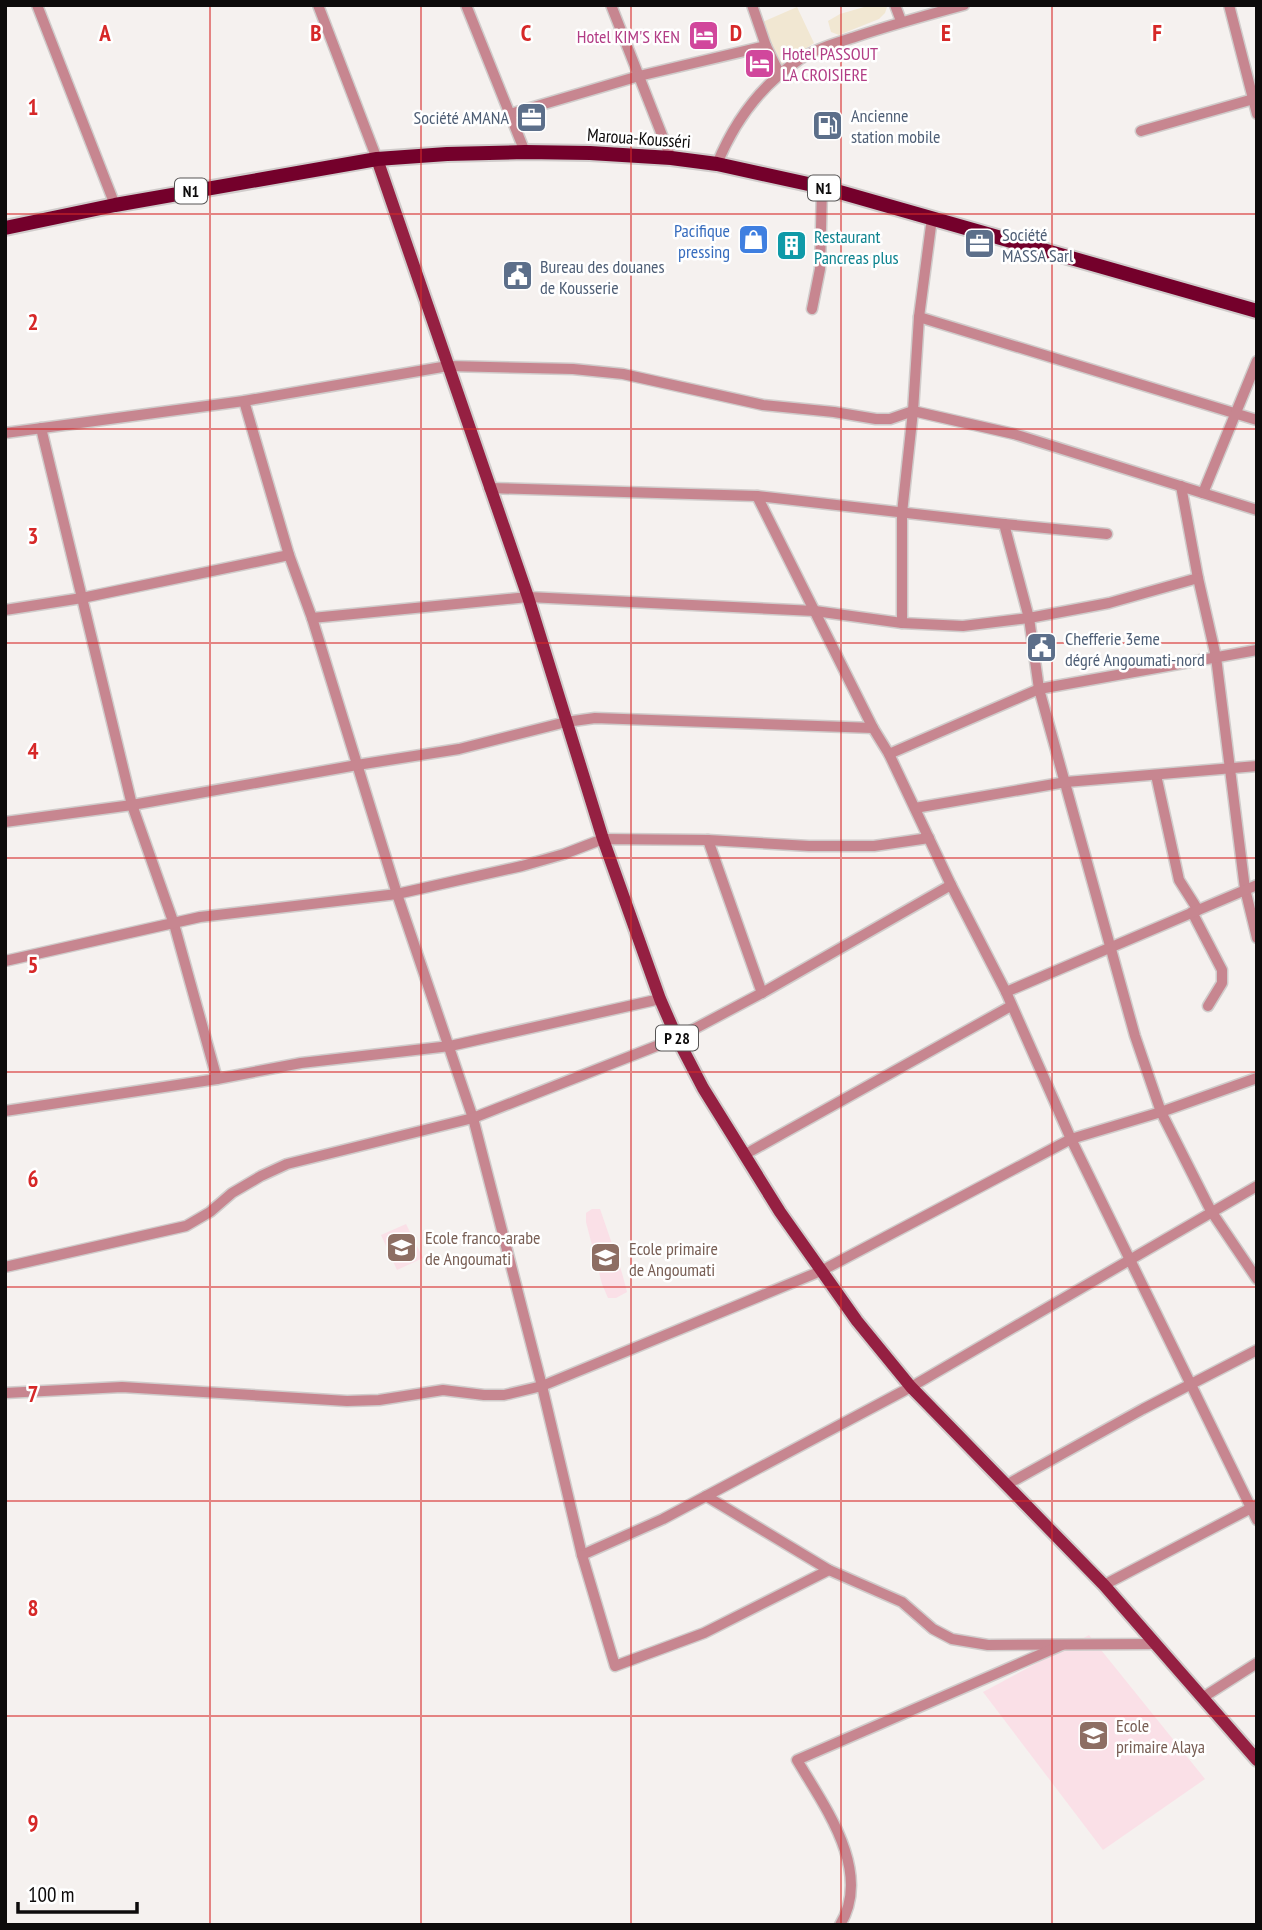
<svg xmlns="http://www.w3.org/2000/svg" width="1262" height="1930" font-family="'PT Sans Narrow',sans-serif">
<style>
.commercial{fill:#f1e7d2}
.education{fill:#fae0e7}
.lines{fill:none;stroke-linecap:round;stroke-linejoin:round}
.minor-casing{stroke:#d0cccb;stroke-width:13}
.major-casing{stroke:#d0cccb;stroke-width:16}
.highway-casing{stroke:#d0cccb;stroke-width:18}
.minor{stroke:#c78690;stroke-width:10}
.major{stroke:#952042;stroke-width:12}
.highway{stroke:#74002b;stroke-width:14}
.grid{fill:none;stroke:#d62828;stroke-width:2;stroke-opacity:0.55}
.labels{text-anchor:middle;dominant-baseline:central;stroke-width:5;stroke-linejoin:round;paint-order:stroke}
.shield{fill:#fff;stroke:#565454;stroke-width:2}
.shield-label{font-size:16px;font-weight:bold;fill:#0d0b0b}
.hotel-label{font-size:18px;fill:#b23c85;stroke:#fff;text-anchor:end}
.service-label{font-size:18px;fill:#4e5e75;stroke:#fff;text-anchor:start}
.street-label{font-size:18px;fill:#0d0b0b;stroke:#fff}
.shop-label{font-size:18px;fill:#366cbe;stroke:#fff;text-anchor:end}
.culture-label{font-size:18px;fill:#0d838f;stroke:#fff;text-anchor:start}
.education-label{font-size:18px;fill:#785e54;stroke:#fff;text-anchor:start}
.grid-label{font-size:23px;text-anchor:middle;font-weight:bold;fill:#d62828;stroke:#fff;stroke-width:5;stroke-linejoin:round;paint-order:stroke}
</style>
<rect width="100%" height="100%" fill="#f5f1ef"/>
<g class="commercial">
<polygon points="871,5 887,7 885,13 879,19 839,35 831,32 828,21 840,14"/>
<polygon points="797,7 814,43 775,69 760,23"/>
</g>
<g class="education">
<polygon points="592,1209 600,1209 622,1273 627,1292 616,1298 608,1298 602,1284 586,1222 586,1213"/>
<polygon points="406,1224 423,1258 397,1270 381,1235"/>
<polygon points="1089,1635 1205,1779 1103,1850 983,1692"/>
</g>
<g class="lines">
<defs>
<g id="minor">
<polyline points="37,5 115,205"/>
<polyline points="318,5 377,159"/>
<polyline points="466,5 525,152"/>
<polyline points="611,5 671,158"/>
<polyline points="752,5 766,46 780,75"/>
<polyline points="895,5 901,21"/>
<polyline points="1229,5 1257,114"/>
<polyline points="510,114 639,76 766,46"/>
<polyline points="1141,131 1257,98"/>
<path d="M717 164C734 122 761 85 800 59 816 49 836 43 855 37 891 25 927 15 964 5"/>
<polyline points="812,309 820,269 822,187"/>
<polyline points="919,317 1257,420"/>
<polyline points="244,401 289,555 312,618 397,894 473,1118 542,1386 582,1555 663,1519 911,1387 1257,1186"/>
<polyline points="41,428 132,805 174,924 217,1079"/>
<polyline points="5,433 244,401 448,366 573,369 623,374 763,405 834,412 876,419 890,419 913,411 1014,434 1257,510"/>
<polyline points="1181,486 1198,578"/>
<polyline points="489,488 757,496 1004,524 1029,618 1039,689 1135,1036 1161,1112 1211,1211 1257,1279"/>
<polyline points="1203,493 1257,361"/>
<polyline points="757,496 873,728 889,754 951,885 1006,992 1071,1139 1257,1520"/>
<polyline points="1004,524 1107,534"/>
<polyline points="5,610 82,598 289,555"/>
<polyline points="312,618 528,597 815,611 902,623 963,626 1029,618 1109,603 1198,578 1216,657 1245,889 1257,938"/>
<polyline points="902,623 902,513 913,411 919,317 932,218"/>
<polyline points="889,754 1039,689 1257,650"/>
<polyline points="1156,775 1179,880 1198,910"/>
<polyline points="915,808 1066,782 1257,766"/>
<polyline points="5,822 132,805 357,765 459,749 566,722 595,718 873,728"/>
<polyline points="708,840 762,993"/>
<polyline points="1192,912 1222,970 1222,983 1208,1006"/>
<polyline points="5,961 200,917 397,894 522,866 564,854 603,839 708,840 809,846 874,846 929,838"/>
<polyline points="1006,992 1257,885"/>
<polyline points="5,1111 217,1079 301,1063 450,1046 660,999"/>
<polyline points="744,1155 1011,1006"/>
<polyline points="5,1267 186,1226 210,1212 232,1193 261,1176 287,1164 473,1118 677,1038 762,993 951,885"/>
<polyline points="5,1393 122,1387 347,1401 379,1400 443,1390 484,1395 504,1395 542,1386 821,1271 1071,1139 1161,1112 1257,1078"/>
<polyline points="1006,1485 1143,1409 1257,1350"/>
<polyline points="706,1496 829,1570 902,1602 933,1629 952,1639 988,1645 1154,1644"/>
<polyline points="582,1555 615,1666 704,1633 829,1570"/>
<polyline points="1104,1585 1257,1505"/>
<polyline points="1202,1698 1257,1663"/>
<path d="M840 1925C873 1871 824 1806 797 1760L1062 1645"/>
</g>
<polyline id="major" points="377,159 528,597 603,839 660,999 677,1038 703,1088 780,1212 857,1321 911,1387 1104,1585 1257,1760"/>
<polyline id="highway" points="5,228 115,205 377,159 447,154 525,152 590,153 671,158 717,164 822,187 1257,311"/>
</defs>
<use href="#minor" class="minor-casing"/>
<use href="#major" class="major-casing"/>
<use href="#highway" class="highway-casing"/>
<use href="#minor" class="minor"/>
<use href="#major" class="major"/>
<use href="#highway" class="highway"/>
</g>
<path class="grid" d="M210 5V1925M421 5V1925M631 5V1925M841 5V1925M1052 5V1925M5 214H1257M5 429H1257M5 643H1257M5 858H1257M5 1072H1257M5 1287H1257M5 1501H1257M5 1716H1257"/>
<defs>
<symbol id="hotel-square" viewBox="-11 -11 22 22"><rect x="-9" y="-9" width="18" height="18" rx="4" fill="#d1479c" stroke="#fff"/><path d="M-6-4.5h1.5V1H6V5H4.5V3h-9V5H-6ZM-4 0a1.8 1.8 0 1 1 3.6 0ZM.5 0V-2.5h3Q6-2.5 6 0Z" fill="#fff"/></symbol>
<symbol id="office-square" viewBox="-11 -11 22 22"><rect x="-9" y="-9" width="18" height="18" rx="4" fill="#5c6f8a" stroke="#fff"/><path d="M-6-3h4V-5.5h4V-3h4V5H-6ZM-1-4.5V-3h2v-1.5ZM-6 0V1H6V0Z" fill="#fff"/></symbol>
<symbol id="fuel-square" viewBox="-11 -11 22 22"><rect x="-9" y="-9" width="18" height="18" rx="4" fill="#5c6f8a" stroke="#fff"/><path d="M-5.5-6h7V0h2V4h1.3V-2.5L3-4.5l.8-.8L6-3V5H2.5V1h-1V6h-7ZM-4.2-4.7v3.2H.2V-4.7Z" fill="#fff"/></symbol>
<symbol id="shop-square" viewBox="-11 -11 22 22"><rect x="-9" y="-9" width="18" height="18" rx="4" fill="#3f7fe0" stroke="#fff"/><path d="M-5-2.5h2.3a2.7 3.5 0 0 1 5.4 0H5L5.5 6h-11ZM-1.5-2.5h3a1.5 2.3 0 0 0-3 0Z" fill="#fff"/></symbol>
<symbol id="building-square" viewBox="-11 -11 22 22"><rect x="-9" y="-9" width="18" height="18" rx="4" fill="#0f9aa8" stroke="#fff"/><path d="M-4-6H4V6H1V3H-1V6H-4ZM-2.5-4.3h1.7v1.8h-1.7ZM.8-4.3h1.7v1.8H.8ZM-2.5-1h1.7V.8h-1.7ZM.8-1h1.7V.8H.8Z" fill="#fff"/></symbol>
<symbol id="civic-square" viewBox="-11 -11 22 22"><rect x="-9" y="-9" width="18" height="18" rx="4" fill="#5c6f8a" stroke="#fff"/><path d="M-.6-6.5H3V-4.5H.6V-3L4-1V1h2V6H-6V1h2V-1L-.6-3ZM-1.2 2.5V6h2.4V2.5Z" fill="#fff"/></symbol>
<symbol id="school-square" viewBox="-11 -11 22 22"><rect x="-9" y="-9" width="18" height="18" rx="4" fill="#8d6e63" stroke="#fff"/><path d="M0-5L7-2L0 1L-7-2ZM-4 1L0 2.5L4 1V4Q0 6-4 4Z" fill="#fff"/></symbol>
</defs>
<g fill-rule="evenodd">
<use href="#hotel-square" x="686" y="18" width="35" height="35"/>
<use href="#hotel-square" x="742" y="46" width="35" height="35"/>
<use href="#office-square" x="514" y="100" width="35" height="35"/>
<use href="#fuel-square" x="810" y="108" width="35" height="35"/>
<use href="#shop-square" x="736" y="222" width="35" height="35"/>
<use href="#office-square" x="962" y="226" width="35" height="35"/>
<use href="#building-square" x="774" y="228" width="35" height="35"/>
<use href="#civic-square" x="500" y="258" width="35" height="35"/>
<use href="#civic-square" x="1024" y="630" width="35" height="35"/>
<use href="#school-square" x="384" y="1230" width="35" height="35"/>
<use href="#school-square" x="588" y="1240" width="35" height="35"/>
<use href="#school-square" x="1076" y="1718" width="35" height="35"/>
</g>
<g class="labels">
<g class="shield">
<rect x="808" y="175.5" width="32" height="25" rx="5"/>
<rect x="175" y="178.5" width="32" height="25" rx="5"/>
<rect x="656" y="1025.5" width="42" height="25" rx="5"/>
</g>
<g class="shield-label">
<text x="824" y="188">N1</text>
<text x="191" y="191">N1</text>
<text x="677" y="1038">P 28</text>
</g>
<g class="hotel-label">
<text x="680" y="36">Hotel KIM'S KEN</text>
<text x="782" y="53" text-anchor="start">Hotel PASSOUT<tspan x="782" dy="21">LA CROISIERE</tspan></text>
</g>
<g class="service-label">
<text x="851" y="115">Ancienne<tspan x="851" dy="21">station mobile</tspan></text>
<text x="509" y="117" text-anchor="end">Société AMANA</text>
<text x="1002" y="234">Société<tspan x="1002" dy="21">MASSA Sarl</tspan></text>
<text x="540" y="266">Bureau des douanes<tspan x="540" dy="21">de Kousserie</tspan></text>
<text x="1065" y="638">Chefferie 3eme<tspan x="1065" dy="21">dégré Angoumati-nord</tspan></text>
</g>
<g class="street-label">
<text transform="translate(639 138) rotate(4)">Maroua-Kousséri</text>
</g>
<g class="shop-label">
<text x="730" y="230">Pacifique<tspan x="730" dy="21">pressing</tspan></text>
</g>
<g class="culture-label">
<text x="814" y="236">Restaurant<tspan x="814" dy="21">Pancreas plus</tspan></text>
</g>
<g class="education-label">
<text x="425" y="1237">Ecole franco-arabe<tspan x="425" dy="21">de Angoumati</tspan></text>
<text x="629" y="1248">Ecole primaire<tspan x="629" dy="21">de Angoumati</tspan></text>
<text x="1116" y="1725">Ecole<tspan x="1116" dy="21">primaire Alaya</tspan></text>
</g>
</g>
<g class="grid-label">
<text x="105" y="41">A</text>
<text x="316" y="41">B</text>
<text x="526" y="41">C</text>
<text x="736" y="41">D</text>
<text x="946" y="41">E</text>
<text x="1157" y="41">F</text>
<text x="33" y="115">1</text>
<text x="33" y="330">2</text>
<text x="33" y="544">3</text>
<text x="33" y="759">4</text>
<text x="33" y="973">5</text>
<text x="33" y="1187">6</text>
<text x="33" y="1402">7</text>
<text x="33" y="1616">8</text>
<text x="33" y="1831">9</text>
</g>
<rect width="1262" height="1930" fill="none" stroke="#0d0b0b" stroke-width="14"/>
<path d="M18 1902v10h119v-10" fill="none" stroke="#0d0b0b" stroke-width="3.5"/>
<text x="28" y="1902" font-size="21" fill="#0d0b0b" stroke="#ffffff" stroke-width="5" paint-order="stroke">100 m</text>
</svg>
